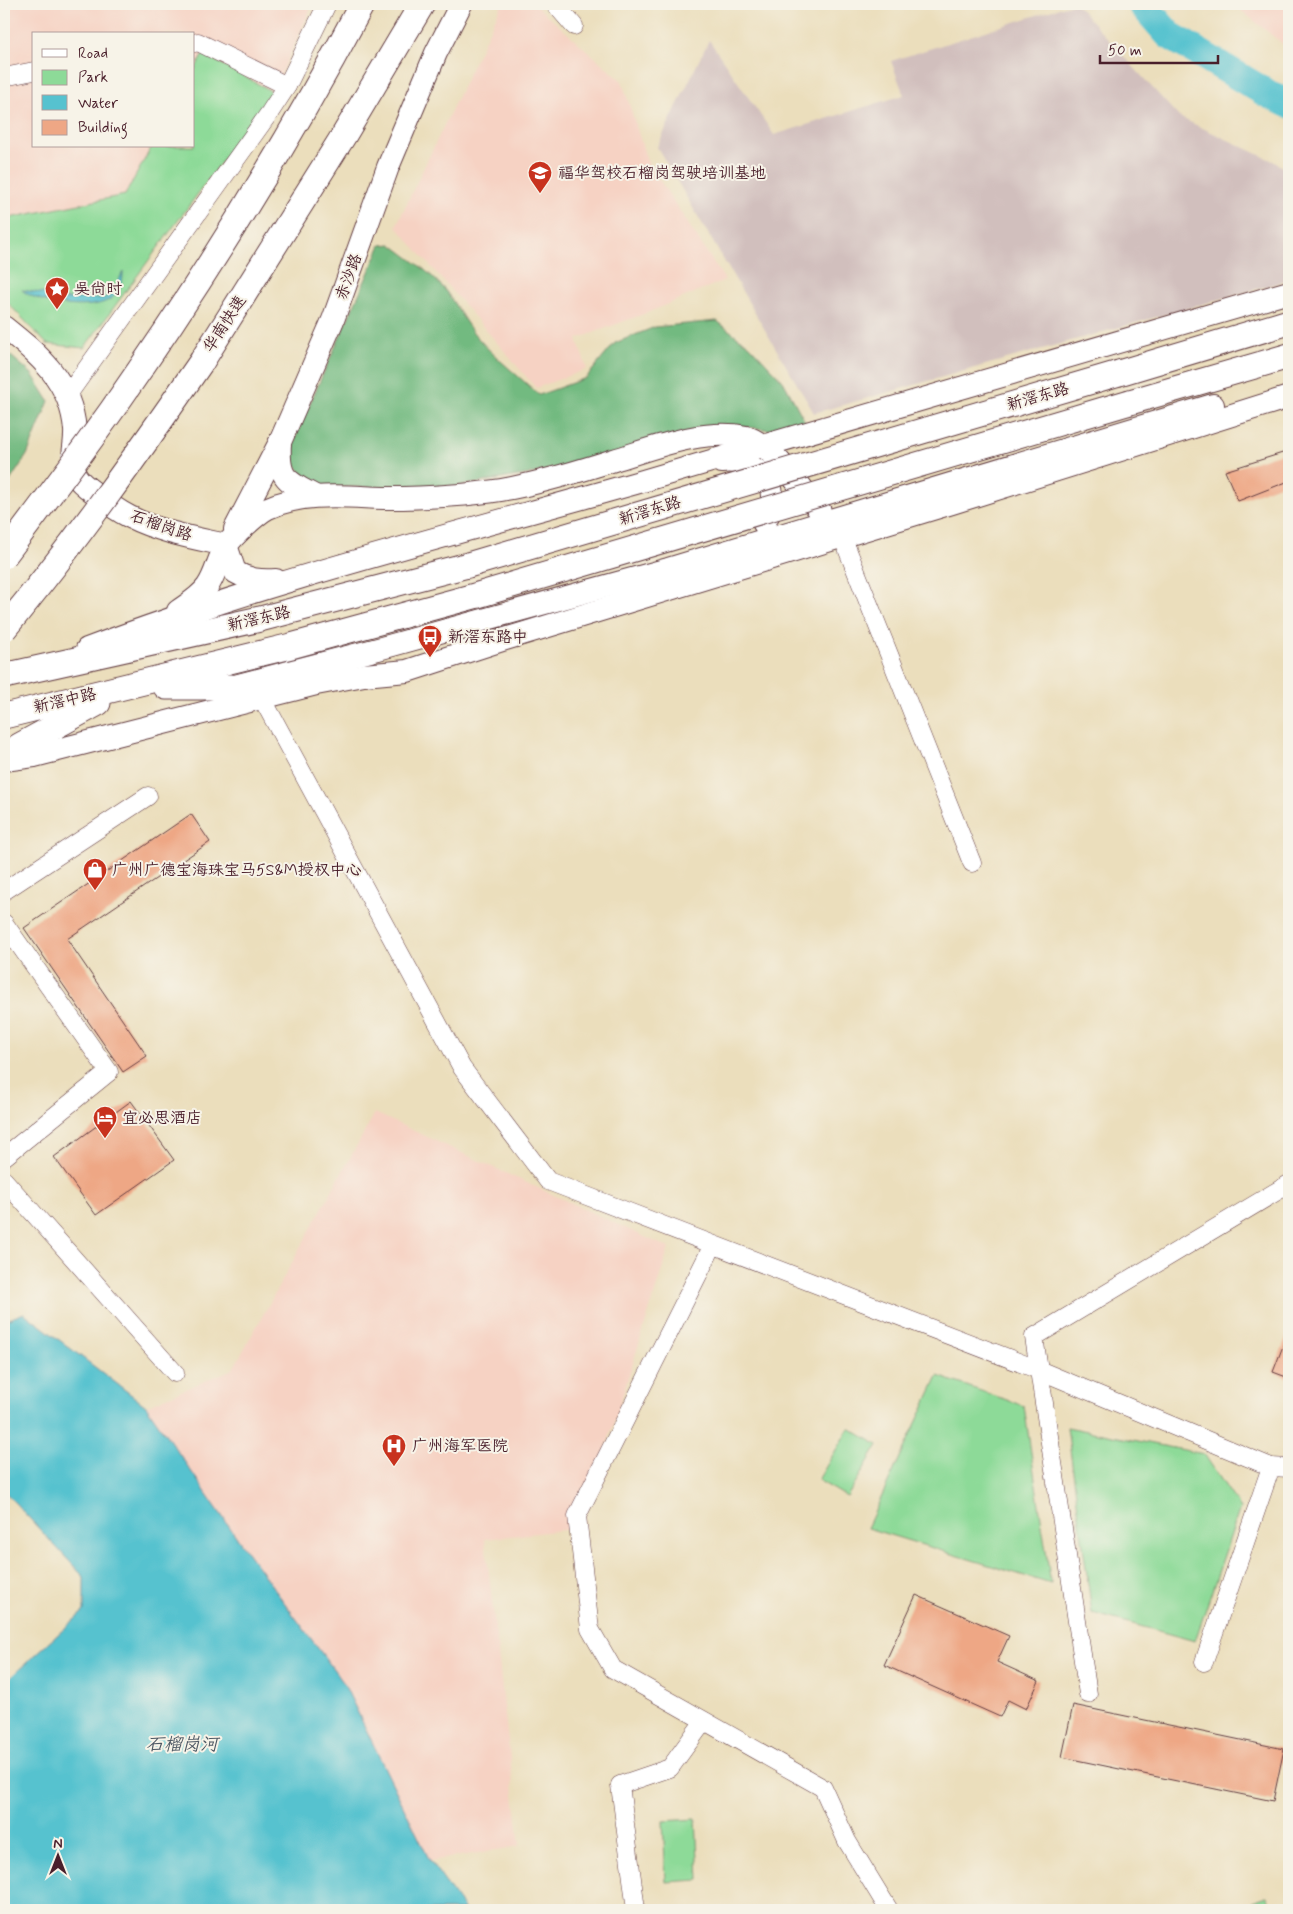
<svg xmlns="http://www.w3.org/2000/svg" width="1293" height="1914" font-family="Mynerve,'LXGW WenKai TC',sans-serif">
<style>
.built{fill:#f6d2c3}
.industrial{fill:#d1bfbd}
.green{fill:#8dda98;stroke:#6c7c62}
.forest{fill:#72ba80;stroke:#5e6c56}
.water{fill:#56c2cf;stroke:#50707d}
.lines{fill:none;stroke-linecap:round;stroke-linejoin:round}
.river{stroke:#56c2cf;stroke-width:29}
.building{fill:#eea785}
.minor-casing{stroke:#623c41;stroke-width:19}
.major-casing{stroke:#623c41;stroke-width:24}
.highway-casing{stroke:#623c41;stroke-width:27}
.minor{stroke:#fff;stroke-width:18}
.major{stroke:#fff;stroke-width:22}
.highway{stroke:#fff;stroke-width:25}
.highway-bridge-casing{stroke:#623c41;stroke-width:27;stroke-linecap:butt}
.highway-bridge{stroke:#fff;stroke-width:25}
.labels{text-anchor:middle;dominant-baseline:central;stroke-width:4;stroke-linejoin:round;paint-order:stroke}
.poi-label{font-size:16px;fill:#4a1f2b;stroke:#f7f3e8;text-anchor:start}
.street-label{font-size:16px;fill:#4a1f2b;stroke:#f7f3e8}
.water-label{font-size:18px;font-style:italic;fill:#4e5864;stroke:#f7f3e8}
</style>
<rect width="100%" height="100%" fill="#f7f3e8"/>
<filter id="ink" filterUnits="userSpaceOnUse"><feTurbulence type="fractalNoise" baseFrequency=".02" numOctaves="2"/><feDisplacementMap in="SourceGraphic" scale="10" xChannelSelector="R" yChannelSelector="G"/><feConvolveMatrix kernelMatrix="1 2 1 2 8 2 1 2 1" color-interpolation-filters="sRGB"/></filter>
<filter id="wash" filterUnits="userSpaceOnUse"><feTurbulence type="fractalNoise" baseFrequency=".0096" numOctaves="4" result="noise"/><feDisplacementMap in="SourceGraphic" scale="20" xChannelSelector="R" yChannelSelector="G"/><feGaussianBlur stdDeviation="1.12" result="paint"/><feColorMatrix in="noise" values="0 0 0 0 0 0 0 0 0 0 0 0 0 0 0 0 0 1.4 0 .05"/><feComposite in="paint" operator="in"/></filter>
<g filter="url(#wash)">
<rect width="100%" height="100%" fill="#ebdebc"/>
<g class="built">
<polygon points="4,4 313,4 273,92 203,55 194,71 194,34 34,34 34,146 152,146 125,195 4,219"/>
<polygon points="502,4 534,4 622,81 647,161 725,280 649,312 577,339 587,369 536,388 396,226"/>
<polygon points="1233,4 1289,4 1289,49"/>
<polygon points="375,1113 669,1248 581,1528 485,1539 520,1846 430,1861 338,1677 247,1552 146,1406 233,1369"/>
</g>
<polygon class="industrial" points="1072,4 1076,4 1179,117 1273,161 1289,171 1289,280 814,413 657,147 709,40 774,135 904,95 891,61"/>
<g class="green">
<polygon points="203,54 273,92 84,348 47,344 4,299 4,219 125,195 152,146 194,146 194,71"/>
<polygon points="938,1376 1024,1406 1051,1584 867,1528"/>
<polygon points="1067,1427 1204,1454 1240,1508 1195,1641 1092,1613"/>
<polygon points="849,1428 878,1445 847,1497 818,1480"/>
<polygon points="696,1819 699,1880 666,1882 663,1821"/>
<polygon points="1267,1897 1274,1910 1229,1910"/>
</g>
<g class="forest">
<path d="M391 244C409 258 429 271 444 289 456 304 464 322 477 337 495 358 519 376 539 395L586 378 615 343 655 327 717 321 750 346 783 381 808 427 789 432 746 427 565 468 454 487H324L305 478 289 456 302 421 381 245Z"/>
<polygon points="4,350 32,374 49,401 27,455 4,490"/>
</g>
<g class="water">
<path d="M123 272C123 282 121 290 113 297 96 313 39 305 22 290L53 295 56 299 104 298 112 294Z"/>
<polygon points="24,1313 146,1406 247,1552 343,1682 430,1861 465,1910 4,1910 4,1683 84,1611 84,1577 4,1491 4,1321"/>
</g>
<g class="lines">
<polyline class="river" points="1142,4 1169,35 1268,94 1289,104"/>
</g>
<g id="blocks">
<g class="building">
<polygon points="1289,451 1289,481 1238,501 1225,471"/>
<polygon points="191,814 210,842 67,939 147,1056 123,1072 24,928"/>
<polygon points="131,1101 174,1160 96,1215 54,1157"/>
<polygon points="1288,1333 1289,1333 1289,1378 1273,1372"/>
<polygon points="916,1595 1009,1636 997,1662 1039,1681 1026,1709 1008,1700 1000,1717 884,1665"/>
<polygon points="1073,1705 1284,1749 1273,1801 1062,1757"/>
</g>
</g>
</g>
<g filter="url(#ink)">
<use href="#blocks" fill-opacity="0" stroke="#623c41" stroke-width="1"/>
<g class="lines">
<defs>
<g id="minor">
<polyline points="555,4 574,26"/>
<polyline points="194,43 198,42 287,86"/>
<polyline points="4,77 34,71"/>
<polyline points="67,396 270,112 287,86 327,4"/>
<polyline points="842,536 972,863"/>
<polyline points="262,698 462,1068 548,1181 1039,1370 1271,1467 1289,1468"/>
<polyline points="4,891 148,796"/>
<polyline points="4,923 109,1072 4,1157"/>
<polyline points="4,1180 175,1373"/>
<polyline points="713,1245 577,1516 590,1629 613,1669 823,1788 847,1841 889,1910"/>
<polyline points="1204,1662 1271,1467"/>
<polyline points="1088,1694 1034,1337 1289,1184"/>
<polyline points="636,1910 620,1785 670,1768 704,1721"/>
</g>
<g id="major">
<path d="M4 327C39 355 71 381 75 430 76 445 69 462 76 476 80 483 89 489 96 494 107 503 118 511 130 517 160 532 194 538 226 545"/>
<path d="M280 442C278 479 285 480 315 496"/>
<path d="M722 462C747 459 775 474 772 502 772 510 767 517 764 524"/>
<polyline points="235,529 280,442 333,320 388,167 436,53 461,4"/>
<path d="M226 545 235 572C249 580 260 581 276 580"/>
<path d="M178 611C188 604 200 597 207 587 216 575 218 558 226 546 233 536 258 513 268 508 310 489 358 499 403 498 438 497 476 495 512 488 546 481 580 471 614 460 654 448 703 428 746 437 770 442 804 492 820 511"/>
<path d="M87 649C266 581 452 535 636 483 854 421 1071 355 1289 292"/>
<polyline points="231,687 378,649 668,569 1213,405"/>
<polyline points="4,760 34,756 316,684 364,675 407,671 502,640 952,503 1289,397"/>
</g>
<g id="highway">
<polyline points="202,361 344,135 422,4"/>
<polyline points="1119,373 1289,322"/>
<polyline points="1130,402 1289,356"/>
<polyline points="4,676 260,619 468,565"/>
<polyline points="166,687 231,687"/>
<polyline points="4,716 291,646 478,595"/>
<polyline points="19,746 98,703"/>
</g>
</defs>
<use href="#minor" class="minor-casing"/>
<use href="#major" class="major-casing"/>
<use href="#highway" class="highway-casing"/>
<use href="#minor" class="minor"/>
<use href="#major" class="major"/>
<use href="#highway" class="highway"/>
<defs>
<g id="highway-bridge">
<path d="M4 556C40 508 77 459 112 410 203 280 288 144 362 4"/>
<polyline points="468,565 1119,373"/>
<polyline points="478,595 1130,402"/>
<path d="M4 629C75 543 139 452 202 361"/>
</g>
</defs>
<use href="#highway-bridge" class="highway-bridge-casing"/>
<use href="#highway-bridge" class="highway-bridge"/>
</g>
</g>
<defs>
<symbol id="school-pin" viewBox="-11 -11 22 30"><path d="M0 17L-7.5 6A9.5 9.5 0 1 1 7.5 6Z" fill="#c8321e" stroke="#f7f3e8"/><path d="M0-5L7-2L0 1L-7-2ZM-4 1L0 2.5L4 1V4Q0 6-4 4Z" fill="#fff"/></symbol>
<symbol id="sight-pin" viewBox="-11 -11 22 30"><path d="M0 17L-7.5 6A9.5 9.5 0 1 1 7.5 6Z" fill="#c8321e" stroke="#f7f3e8"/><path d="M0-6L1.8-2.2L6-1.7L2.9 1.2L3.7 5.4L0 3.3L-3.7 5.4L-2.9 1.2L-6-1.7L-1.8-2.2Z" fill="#fff"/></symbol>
<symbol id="bus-pin" viewBox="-11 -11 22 30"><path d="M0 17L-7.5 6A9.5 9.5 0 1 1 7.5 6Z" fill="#c8321e" stroke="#f7f3e8"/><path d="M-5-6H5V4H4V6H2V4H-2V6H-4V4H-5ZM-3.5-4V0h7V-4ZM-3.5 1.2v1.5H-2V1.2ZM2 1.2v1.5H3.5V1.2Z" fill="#fff"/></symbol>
<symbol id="shop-pin" viewBox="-11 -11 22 30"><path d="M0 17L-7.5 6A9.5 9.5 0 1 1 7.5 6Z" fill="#c8321e" stroke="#f7f3e8"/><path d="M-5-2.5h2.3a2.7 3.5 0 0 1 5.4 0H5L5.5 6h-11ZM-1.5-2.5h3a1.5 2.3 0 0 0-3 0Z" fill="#fff"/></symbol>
<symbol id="hotel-pin" viewBox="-11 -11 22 30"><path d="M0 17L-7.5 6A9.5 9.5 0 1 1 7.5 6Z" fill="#c8321e" stroke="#f7f3e8"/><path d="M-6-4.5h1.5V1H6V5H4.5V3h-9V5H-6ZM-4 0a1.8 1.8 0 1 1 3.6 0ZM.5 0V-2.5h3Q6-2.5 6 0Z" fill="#fff"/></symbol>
<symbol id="hospital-pin" viewBox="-11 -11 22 30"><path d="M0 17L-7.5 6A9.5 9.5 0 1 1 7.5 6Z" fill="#c8321e" stroke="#f7f3e8"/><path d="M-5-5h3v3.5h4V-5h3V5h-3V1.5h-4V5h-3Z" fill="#fff"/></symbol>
</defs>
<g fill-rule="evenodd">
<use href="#school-pin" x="526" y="159" width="28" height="38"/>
<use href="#sight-pin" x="43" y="275" width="28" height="38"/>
<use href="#bus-pin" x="416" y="623" width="28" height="38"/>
<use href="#shop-pin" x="81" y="856" width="28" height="38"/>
<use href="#hotel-pin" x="91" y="1104" width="28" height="38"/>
<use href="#hospital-pin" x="380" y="1432" width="28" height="38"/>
</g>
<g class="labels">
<g class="poi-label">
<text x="558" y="173">福华驾校石榴岗驾驶培训基地</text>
<text x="74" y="289">吴尚时</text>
<text x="448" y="637">新滘东路中</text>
<text x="112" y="870">广州广德宝海珠宝马5S&amp;M授权中心</text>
<text x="122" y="1118">宜必思酒店</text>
<text x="412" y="1446">广州海军医院</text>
</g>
<g class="street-label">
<text transform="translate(349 277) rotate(-70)">赤沙路</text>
<text transform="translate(225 324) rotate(-57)">华南快速</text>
<text transform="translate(1038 397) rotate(-16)">新滘东路</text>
<text transform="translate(650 511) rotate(-17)">新滘东路</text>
<text transform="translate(161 526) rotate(19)">石榴岗路</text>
<text transform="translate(259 619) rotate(-13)">新滘东路</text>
<text transform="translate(65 701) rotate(-13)">新滘中路</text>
</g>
<g class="water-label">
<text x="182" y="1745">石榴岗河</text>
</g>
</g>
<rect width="1293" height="1914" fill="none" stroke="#f7f3e8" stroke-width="20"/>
<rect x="32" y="32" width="162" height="115" fill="#f7f3e8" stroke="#b29e9c"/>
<rect x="42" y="49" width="25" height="8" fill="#ffffff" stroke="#b29e9c"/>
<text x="78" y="58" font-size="15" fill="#4a1f2b">Road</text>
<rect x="42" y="70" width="25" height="15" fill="#8dda98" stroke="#b29e9c"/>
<text x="78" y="82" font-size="15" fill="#4a1f2b">Park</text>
<rect x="42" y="95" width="25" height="15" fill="#56c2cf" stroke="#b29e9c"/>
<text x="78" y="108" font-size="15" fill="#4a1f2b">Water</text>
<rect x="42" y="120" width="25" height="15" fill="#eea785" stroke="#b29e9c"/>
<text x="78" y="132" font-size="15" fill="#4a1f2b">Building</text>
<g transform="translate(58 1856)" stroke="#f7f3e8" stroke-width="4" paint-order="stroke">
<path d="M0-4L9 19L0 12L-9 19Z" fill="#4a1f2b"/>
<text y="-8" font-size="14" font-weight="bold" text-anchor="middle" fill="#4a1f2b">N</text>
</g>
<path d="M1100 55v8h118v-8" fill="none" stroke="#4a1f2b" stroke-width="2.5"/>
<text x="1108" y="55" font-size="15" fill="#4a1f2b" stroke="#f7f3e8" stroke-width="4" paint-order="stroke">50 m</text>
</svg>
